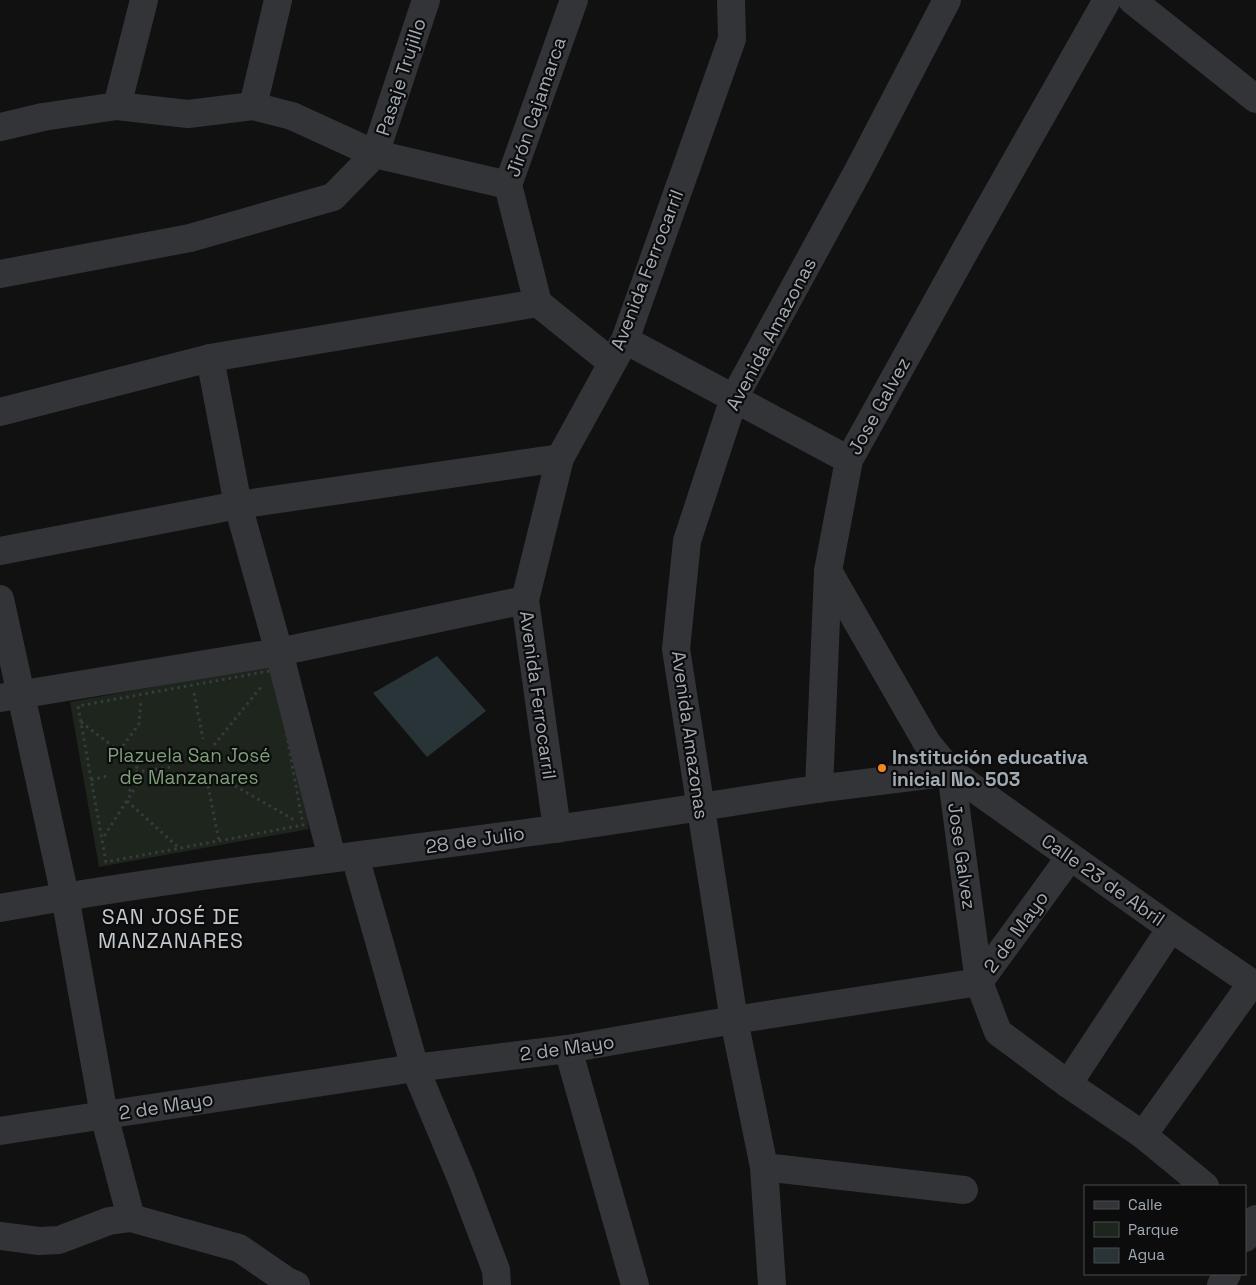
<svg xmlns="http://www.w3.org/2000/svg" width="1256" height="1285" font-family="'Space Grotesk',sans-serif">
<style>
.green{fill:#1d251d}
.water{fill:#293438}
.lines{fill:none;stroke-linecap:round;stroke-linejoin:round}
.path{stroke:#383b3e;stroke-width:3;stroke-dasharray:2.5 4;stroke-linecap:butt}
.street{stroke:#323437;stroke-width:28}
.poi-dot{fill:#f58626;stroke:#0c0c0d;stroke-width:2}
.labels{text-anchor:middle;dominant-baseline:central;stroke-width:4.5;stroke-linejoin:round;paint-order:stroke}
.street-label{font-size:19px;fill:#a2abb3;stroke:#0c0c0d}
.park-label{font-size:19px;fill:#7d9f78;stroke:#0c0c0d}
.poi-label{font-size:19px;font-weight:bold;fill:#a2abb3;stroke:#0c0c0d;text-anchor:start}
.quarter-label{font-size:21px;letter-spacing:1px;fill:#c3c9cf;stroke:#0c0c0d}
</style>
<rect width="100%" height="100%" fill="#111112"/>
<polygon class="green" points="280,664 309,829 99,867 70,702"/>
<polygon class="water" points="437,656 486,711 427,757 373,693"/>
<g class="lines">
<g class="path">
<polygon points="275,670 303,825 106,862 78,706"/>
<polyline points="194,693 203,739"/>
<polyline points="81,722 136,764 140,780 103,838"/>
<polyline points="214,745 261,687"/>
<polyline points="119,751 139,724 141,701"/>
<polyline points="120,764 124,756"/>
<polyline points="129,773 171,767"/>
<polyline points="218,776 296,821"/>
<polyline points="91,780 107,776"/>
<polyline points="125,784 132,793"/>
<polyline points="208,786 219,841"/>
<polyline points="127,801 179,848"/>
</g>
<g class="street">
<polyline points="1107,0 966,249 849,460 828,571 927,743 951,772 979,982 998,1032 1068,1084 1143,1135 1205,1186"/>
<polyline points="1132,0 1256,99"/>
<polyline points="117,106 144,0"/>
<polyline points="253,106 278,0"/>
<polyline points="0,127 43,117 117,106 188,114 253,106 292,116 375,154 508,185"/>
<polyline points="0,274 190,238 333,197 375,154 426,0"/>
<polyline points="538,303 508,185 574,0"/>
<polyline points="625,340 849,460"/>
<polyline points="210,358 238,505 279,652 332,858"/>
<polyline points="0,412 210,358 538,303 611,362"/>
<polyline points="0,551 238,505 560,458"/>
<polyline points="0,599 65,896 104,1115 131,1218"/>
<polyline points="0,698 279,652 525,600"/>
<polyline points="819,789 828,571"/>
<polyline points="557,829 525,600 560,458 625,340 732,39 731,0"/>
<polyline points="355,856 415,1068 461,1178 496,1270 497,1285"/>
<path d="M0 908C184 875 369 855 554 829 642 817 729 802 817 789 861 783 906 778 951 772L1171 928 1256 986"/>
<polyline points="568,1049 635,1285"/>
<polyline points="1068,1084 1171,928"/>
<polyline points="0,1131 415,1068 568,1049 734,1020 979,982 1070,857"/>
<polyline points="1143,1135 1252,983"/>
<polyline points="764,1167 964,1190"/>
<polyline points="0,1236 39,1241 59,1240 109,1221 131,1218 239,1248 287,1281 296,1285"/>
<polyline points="1245,1238 1256,1219"/>
<polyline points="772,1285 764,1167 734,1020 676,649 687,541 734,398 859,169 947,0"/>
<polyline points="1221,1285 1227,1274"/>
</g>
</g>
<circle class="poi-dot" cx="882" cy="768" r="5"/>
<g class="labels">
<g class="street-label">
<text transform="translate(401 77) rotate(-72)">Pasaje Trujillo</text>
<text transform="translate(536 107) rotate(-71)">Jirón Cajamarca</text>
<text transform="translate(647 270) rotate(-69)">Avenida Ferrocarril</text>
<text transform="translate(771 334) rotate(-62)">Avenida Amazonas</text>
<text transform="translate(879 406) rotate(-61)">Jose Galvez</text>
<text transform="translate(538 695) rotate(82)">Avenida Ferrocarril</text>
<text transform="translate(690 735) rotate(82)">Avenida Amazonas</text>
<text transform="translate(475 840) rotate(-8)">28 de Julio</text>
<text transform="translate(962 856) rotate(82)">Jose Galvez</text>
<text transform="translate(1103 880) rotate(35)">Calle 23 de Abril</text>
<text transform="translate(1016 932) rotate(-54)">2 de Mayo</text>
<text transform="translate(567 1048) rotate(-8)">2 de Mayo</text>
<text transform="translate(166 1106) rotate(-9)">2 de Mayo</text>
</g>
<g class="park-label">
<text x="189" y="755">Plazuela San José<tspan x="189" dy="22">de Manzanares</tspan></text>
</g>
<g class="poi-label">
<text x="892" y="757">Institución educativa<tspan x="892" dy="22">inicial No. 503</tspan></text>
</g>
<g class="quarter-label">
<text x="171" y="916">SAN JOSÉ DE<tspan x="171" dy="24">MANZANARES</tspan></text>
</g>
</g>
<rect x="1084" y="1185" width="162" height="90" fill="#0c0c0d" stroke="#484c4f"/>
<rect x="1094" y="1201" width="25" height="8" fill="#323437" stroke="#484c4f"/>
<text x="1128" y="1210" font-size="15" fill="#a2abb3">Calle</text>
<rect x="1094" y="1222" width="25" height="15" fill="#1d251d" stroke="#484c4f"/>
<text x="1128" y="1235" font-size="15" fill="#a2abb3">Parque</text>
<rect x="1094" y="1248" width="25" height="15" fill="#293438" stroke="#484c4f"/>
<text x="1128" y="1260" font-size="15" fill="#a2abb3">Agua</text>
</svg>
